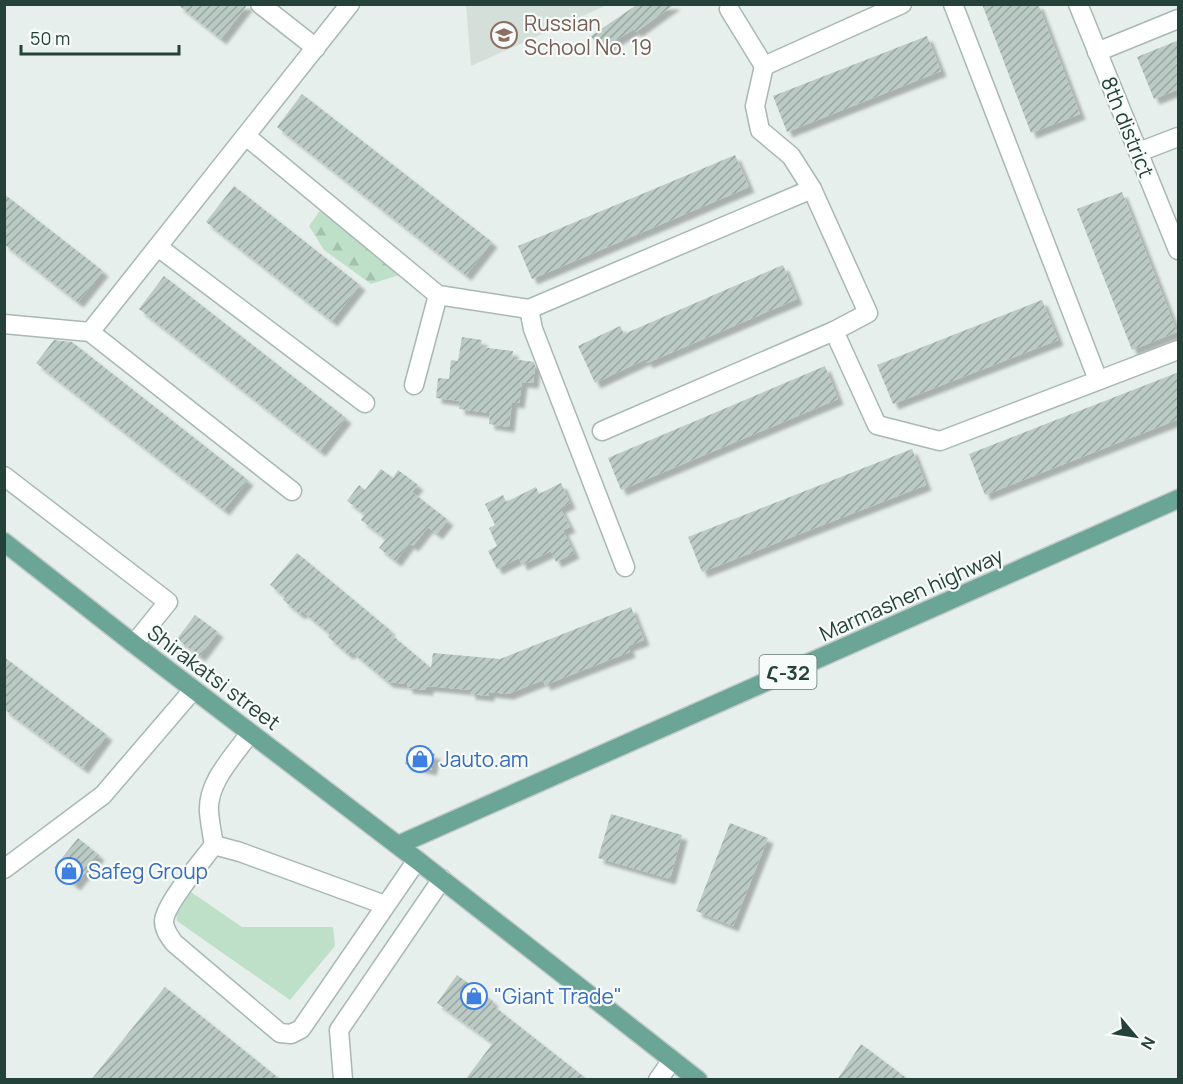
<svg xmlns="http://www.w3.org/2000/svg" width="1183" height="1084" font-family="Manrope,'Noto Sans Armenian',sans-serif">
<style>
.built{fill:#d4dfda}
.grass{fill:#bfe0c8}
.forest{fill:url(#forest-firs)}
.building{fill:url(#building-hatch);filter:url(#shadow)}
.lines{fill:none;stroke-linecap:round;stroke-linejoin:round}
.minor-casing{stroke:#a8b8b2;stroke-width:21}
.major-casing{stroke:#c2cac8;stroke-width:21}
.minor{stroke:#fff;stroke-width:18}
.major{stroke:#6aa596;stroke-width:18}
.labels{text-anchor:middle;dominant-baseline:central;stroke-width:4.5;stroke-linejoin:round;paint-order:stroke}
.shield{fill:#f7fbf9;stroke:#637a73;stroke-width:1.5}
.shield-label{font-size:20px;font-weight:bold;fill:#24423a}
.education-label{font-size:21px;fill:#785e54;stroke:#f7fbf9;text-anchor:start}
.street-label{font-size:21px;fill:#24423a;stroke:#f7fbf9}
.shop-label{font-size:21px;fill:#366cbe;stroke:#f7fbf9;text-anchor:start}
</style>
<defs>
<pattern id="forest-firs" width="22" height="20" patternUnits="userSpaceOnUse" patternTransform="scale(1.5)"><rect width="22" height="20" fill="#bfe0c8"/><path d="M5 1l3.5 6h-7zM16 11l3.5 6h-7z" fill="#a4c1ad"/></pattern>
<pattern id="building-hatch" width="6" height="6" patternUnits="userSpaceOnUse" patternTransform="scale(1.5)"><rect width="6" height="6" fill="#bbcac4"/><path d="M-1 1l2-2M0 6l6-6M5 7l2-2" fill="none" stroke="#98a6a0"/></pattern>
<filter id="shadow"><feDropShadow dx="5.5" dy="5.5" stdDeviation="1.5" flood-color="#0004"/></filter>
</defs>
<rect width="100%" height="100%" fill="#e6efeb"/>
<polygon class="built" points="466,5 466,4 607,5 471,66"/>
<polygon class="grass" points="191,892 242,927 333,927 335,946 290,1000 177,921 176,911"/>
<polygon class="forest" points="326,202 392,255 399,275 371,284 324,250 309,226"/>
<g class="building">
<polygon points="177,4 248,4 221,39"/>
<polygon points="638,4 675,4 636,32 634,29 600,50 591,36"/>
<polygon points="982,4 1038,4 1080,114 1031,133"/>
<polygon points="927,36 941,71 787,132 773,96"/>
<polygon points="1179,40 1179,89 1154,99 1137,57"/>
<polygon points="302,94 492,242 466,275 277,127"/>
<polygon points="735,155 749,187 532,279 518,246"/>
<polygon points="234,186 360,285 332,321 206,222"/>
<polygon points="1122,192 1177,332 1132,350 1077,209"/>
<polygon points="4,194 103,271 78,302 4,244"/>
<polygon points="783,265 797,299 647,363 646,359 595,383 578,346 620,326 624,334"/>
<polygon points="164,276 346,418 320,451 139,309"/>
<polygon points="1042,300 1058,340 893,404 877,365"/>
<polygon points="462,337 482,340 480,347 513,351 512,359 534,362 535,366 533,383 522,382 519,403 512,402 509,427 489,424 490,413 459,409 460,401 436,398 438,378 449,379 451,360 458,361"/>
<polygon points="54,340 72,342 248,480 224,510 36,363"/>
<polygon points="825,366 838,399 621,490 608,458"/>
<polygon points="1179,372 1179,419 985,495 969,454"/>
<polygon points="912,449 926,485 702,572 688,537"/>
<polygon points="381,469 393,478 398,470 418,485 412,492 448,520 437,534 428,527 413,546 409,543 396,561 379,548 386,539 361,520 365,514 347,501 359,485 365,490"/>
<polygon points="561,483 570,503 560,508 570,527 563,530 574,553 556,562 551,551 522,565 519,558 497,569 488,551 497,546 489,528 495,525 485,504 503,495 506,502 536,487 539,494"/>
<polygon points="297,553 390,630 388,632 431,668 433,653 500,659 631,607 644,640 628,646 630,652 609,660 545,685 543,680 508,694 489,692 489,696 470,694 470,690 428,686 428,690 407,688 407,684 388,682 351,651 348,654 328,637 330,634 302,611 300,614 283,600 285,597 270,585"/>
<polygon points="195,615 218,632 200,656 177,639"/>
<polygon points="4,657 107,735 83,768 4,709"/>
<polygon points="410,747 435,754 431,770 405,764"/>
<polygon points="611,814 682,835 670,879 598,858"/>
<polygon points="730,823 768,838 733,926 696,911"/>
<polygon points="78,838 99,855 75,885 54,868"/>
<polygon points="457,975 493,1001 491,1004 588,1080 465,1080 493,1043 437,1003"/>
<polygon points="165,987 281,1080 91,1080"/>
<polygon points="861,1044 909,1080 837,1080"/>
</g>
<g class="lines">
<defs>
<g id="minor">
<polyline points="260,4 316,48"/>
<polyline points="953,4 1098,380"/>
<polyline points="1078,4 1178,250"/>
<polyline points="729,9 764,66 902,4"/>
<polyline points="1097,52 1178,19"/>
<polyline points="764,66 755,106 760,130 791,156 812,189 868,313 834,331 877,425 940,441 1178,350"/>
<polyline points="246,136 438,295 529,309 812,189"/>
<polyline points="1139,152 1178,137"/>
<polyline points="158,247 365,403"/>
<polyline points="529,309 533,329 625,567"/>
<polyline points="4,324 90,332 292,491"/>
<polyline points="90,332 350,4"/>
<polyline points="414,385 438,295"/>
<polyline points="602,431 834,331"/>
<polyline points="4,476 168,602 134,644"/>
<path d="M250 733C234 756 207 782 209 812 210 823 212 834 214 845 202 861 165 904 164 921 164 930 169 936 174 943L280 1033 291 1034 301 1029 417 860"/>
<polyline points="214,845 240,852 385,905"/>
<polyline points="4,869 103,795 193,690"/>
<polyline points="343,1080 339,1030 442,879"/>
<polyline points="658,1080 672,1060"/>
</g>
<g id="major">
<polyline points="4,542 134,644 417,860 698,1080"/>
<polyline points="398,845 1178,499"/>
</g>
</defs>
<use href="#minor" class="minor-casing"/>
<use href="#major" class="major-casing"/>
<use href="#minor" class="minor"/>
<use href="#major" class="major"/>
</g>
<defs>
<symbol id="school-ring" viewBox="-11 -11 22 22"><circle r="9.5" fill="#f7fbf9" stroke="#8d6e63" stroke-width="1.5"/><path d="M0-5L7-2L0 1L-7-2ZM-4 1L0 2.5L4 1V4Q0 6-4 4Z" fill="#8d6e63"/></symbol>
<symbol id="shop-ring" viewBox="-11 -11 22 22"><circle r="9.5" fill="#f7fbf9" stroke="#3f7fe0" stroke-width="1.5"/><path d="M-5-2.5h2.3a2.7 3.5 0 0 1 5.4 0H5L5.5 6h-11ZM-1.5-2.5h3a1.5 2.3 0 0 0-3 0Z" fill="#3f7fe0"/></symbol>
</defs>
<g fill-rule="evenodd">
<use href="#school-ring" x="489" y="20" width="30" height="30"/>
<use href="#shop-ring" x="405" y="744" width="30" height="30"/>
<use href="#shop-ring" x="54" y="856" width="30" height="30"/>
<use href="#shop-ring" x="459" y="981" width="30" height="30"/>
</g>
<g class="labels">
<rect class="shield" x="759.5" y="655" width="57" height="34" rx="4.5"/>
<g class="shield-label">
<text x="788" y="672">Հ-32</text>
</g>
<g class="education-label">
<text x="524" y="23">Russian<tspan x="524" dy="24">School No. 19</tspan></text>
</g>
<g class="street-label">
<text transform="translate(1128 127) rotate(68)">8th district</text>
<text transform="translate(911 594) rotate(-24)">Marmashen highway</text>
<text transform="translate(214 677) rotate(37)">Shirakatsi street</text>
</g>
<g class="shop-label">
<text x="440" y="759">Jauto.am</text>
<text x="88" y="871">Safeg Group</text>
<text x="494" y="996">"Giant Trade"</text>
</g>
</g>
<rect width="1183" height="1084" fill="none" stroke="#24423a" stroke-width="12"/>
<g transform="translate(1135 1036) rotate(119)" stroke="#f7fbf9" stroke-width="4.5" paint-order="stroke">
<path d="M0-4.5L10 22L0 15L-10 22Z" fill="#24423a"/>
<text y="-9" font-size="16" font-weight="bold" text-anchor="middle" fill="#24423a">N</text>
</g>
<path d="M21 45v9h158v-9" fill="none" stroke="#24423a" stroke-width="3"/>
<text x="30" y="45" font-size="18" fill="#24423a" stroke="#f7fbf9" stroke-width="4.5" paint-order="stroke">50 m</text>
</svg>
